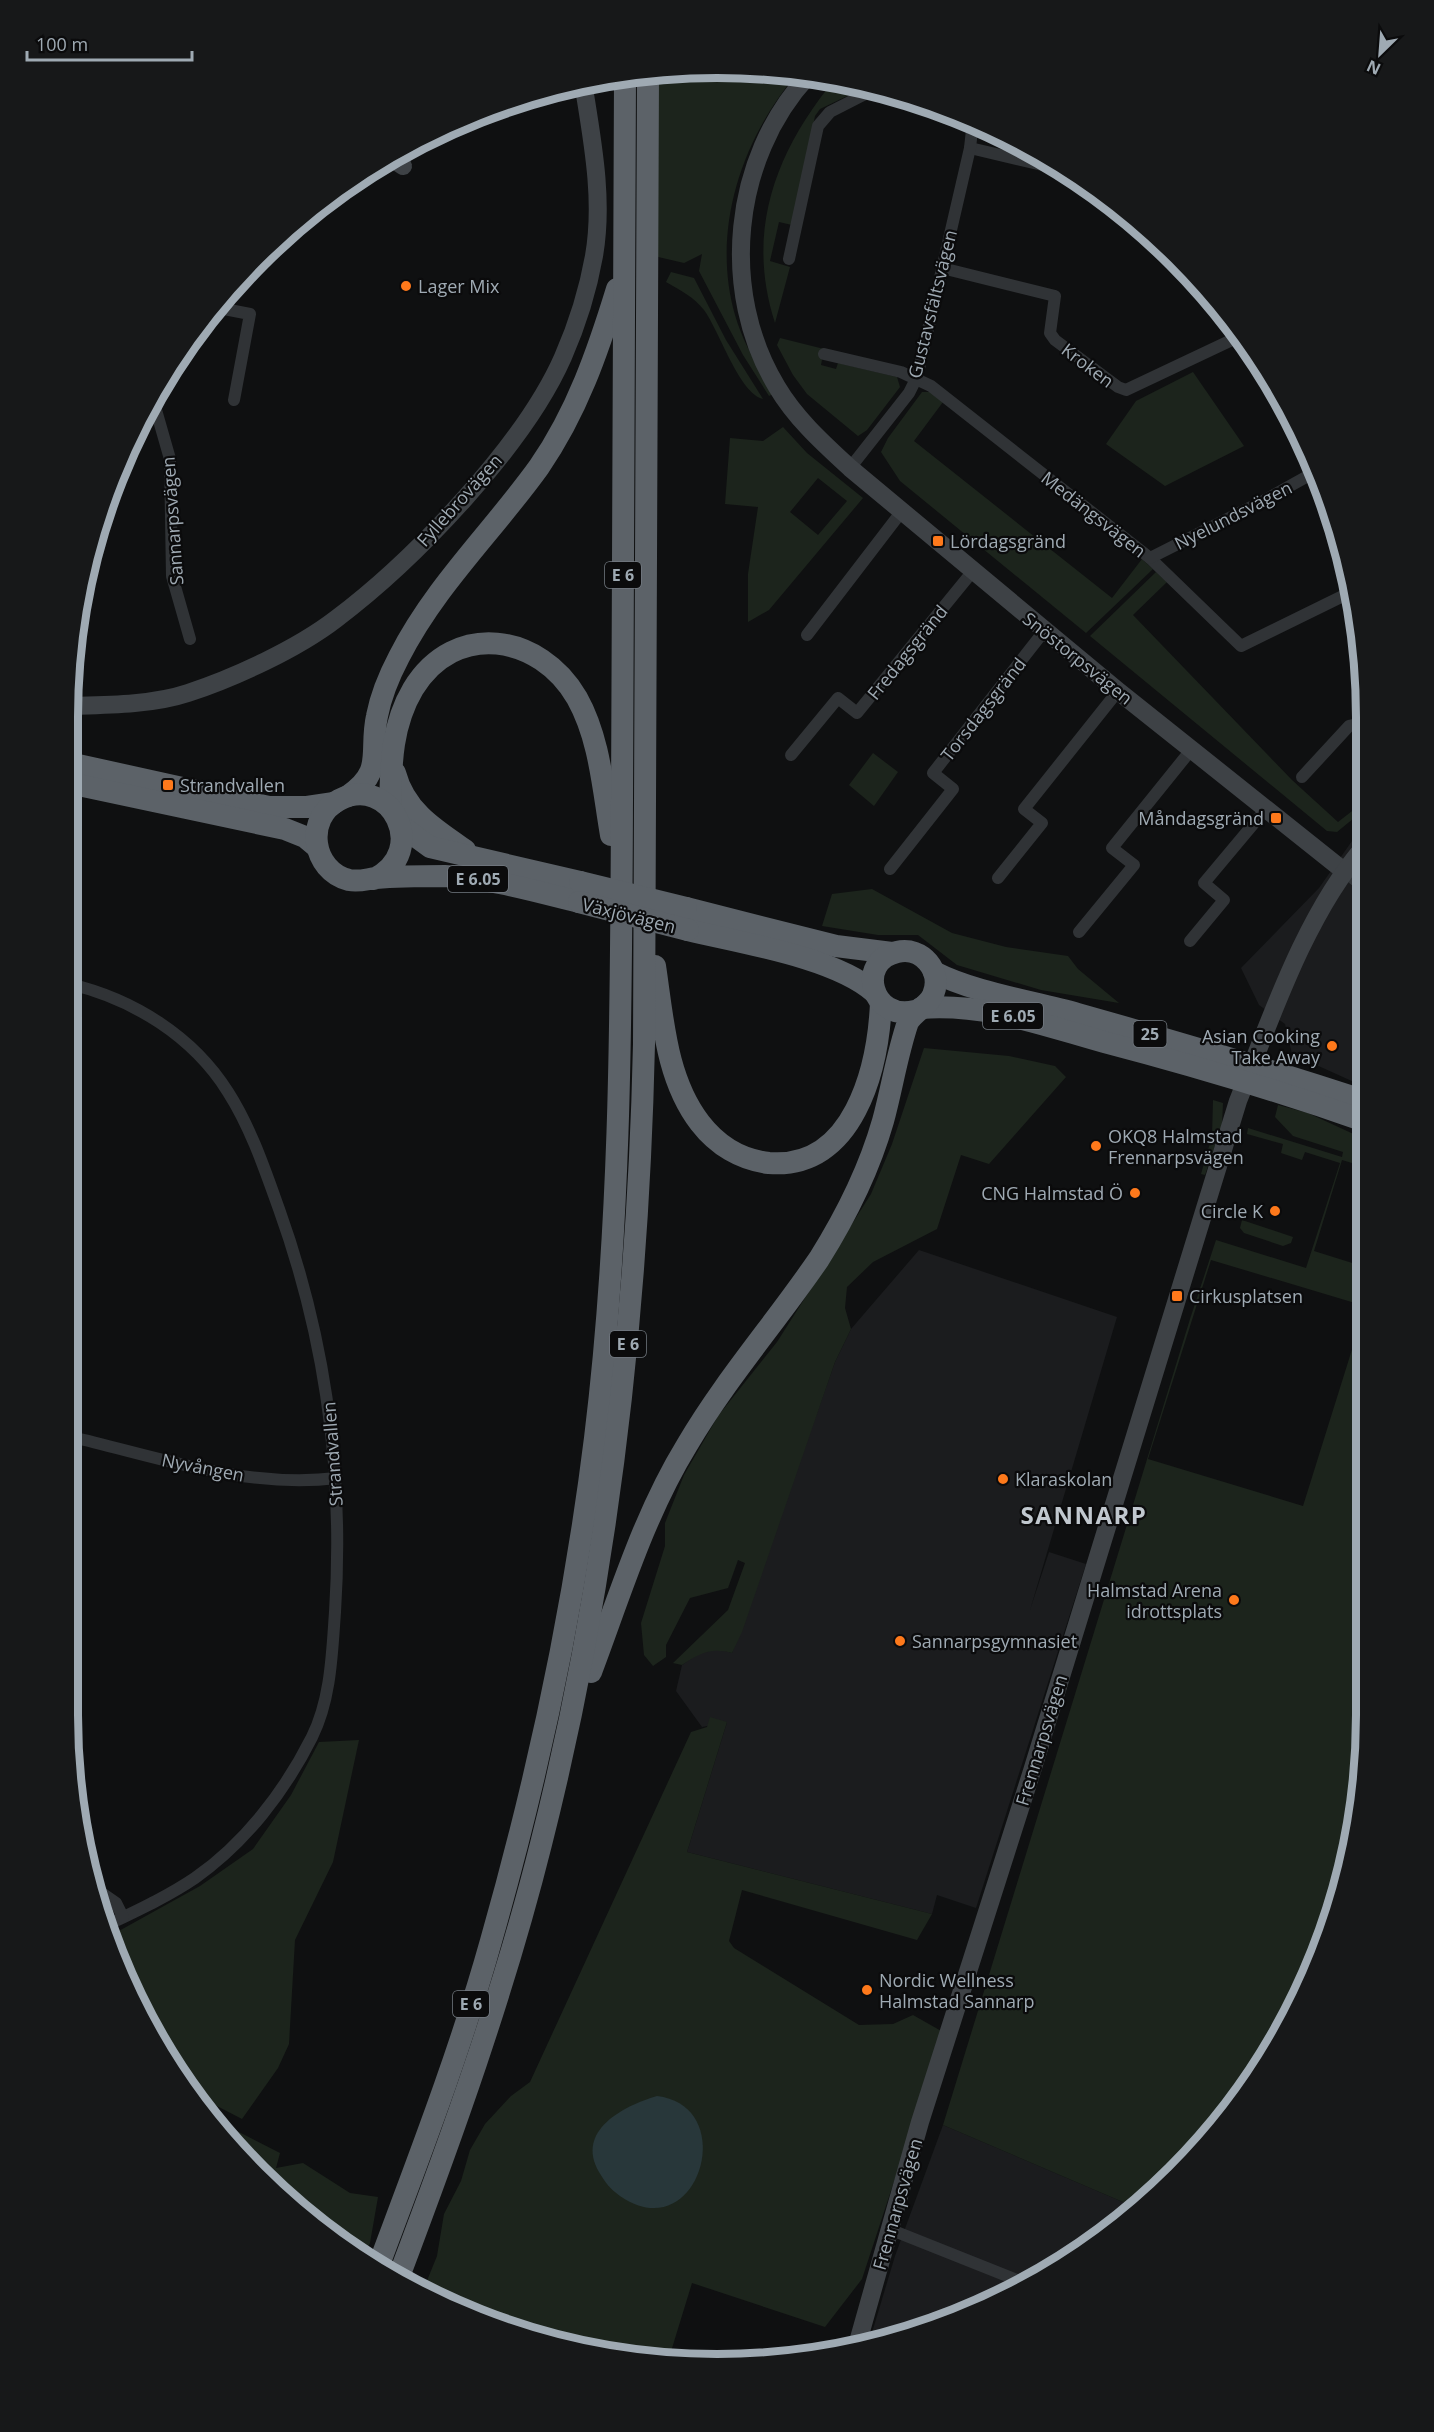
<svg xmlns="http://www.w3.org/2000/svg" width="1434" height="2432" font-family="'Open Sans',sans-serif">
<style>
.built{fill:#1b1c1e}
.green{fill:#1c241c;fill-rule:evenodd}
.water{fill:#28373a}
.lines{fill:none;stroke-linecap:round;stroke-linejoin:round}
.street{stroke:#303336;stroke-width:12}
.secondary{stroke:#3e4246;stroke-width:18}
.highway{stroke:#5c6268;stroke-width:22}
.highway-bridge{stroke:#5c6268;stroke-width:22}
.poi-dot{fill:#fe791b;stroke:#0b0b0c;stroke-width:2}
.labels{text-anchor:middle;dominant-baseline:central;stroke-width:4.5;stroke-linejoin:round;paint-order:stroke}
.shield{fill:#0b0b0c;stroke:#737a81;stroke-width:1.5}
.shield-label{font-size:16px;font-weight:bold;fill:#9faab3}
.poi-label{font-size:18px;fill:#9faab3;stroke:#0b0b0c;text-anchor:start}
.street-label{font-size:18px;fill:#9faab3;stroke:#0b0b0c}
.district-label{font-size:24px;font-weight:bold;letter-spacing:1.5px;fill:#c1c8cf;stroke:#0b0b0c}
.rim{fill:none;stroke:#9faab3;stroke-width:8}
</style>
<rect width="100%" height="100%" fill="#0f1011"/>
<g class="built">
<polygon points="1352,841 1365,851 1365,1087 1292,1054 1285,1024 1259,1005 1241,968 1319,888"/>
<polygon points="919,1250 1117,1317 1030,1610 1049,1552 1086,1564 976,1908 937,1895 932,1914 687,1852 727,1722 702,1727 676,1691 682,1665 699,1653 719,1649 732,1653 835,1362 851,1329"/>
<polygon points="943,2125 1137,2208 1113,2230 1041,2278 926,2330 868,2346 895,2256"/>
</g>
<g class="green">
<path d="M717 68 796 75C741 140 711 231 735 315 743 343 759 369 773 394L769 396 743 355 699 271 702 254 684 263 654 256 658 73Z"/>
<path d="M835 79 866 87 820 109 815 116 792 225 779 222 770 261 790 267 775 323C745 230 776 151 835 79Z"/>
<path d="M671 272 694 278 726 340 763 399C739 393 719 330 704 310 694 297 680 290 666 282Z"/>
<polygon points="780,338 824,349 821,365 836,369 838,363 897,377 900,387 867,430 858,436 807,394 793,375 777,345"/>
<polygon points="1193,372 1244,446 1165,486 1106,444 1136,401"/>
<polygon points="922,392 931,392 943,402 914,441 1112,598 1142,559 1153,569 1086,633 900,481 881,452 888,438"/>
<path d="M783 427 807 453 863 498 769 610 748 622V574L758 507 725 504 730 438 763 441ZM818 478 847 501 818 535 790 512Z"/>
<polygon points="1156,572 1167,582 1133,615 1292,780 1338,822 1365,801 1365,809 1337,832 1327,831 1090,636"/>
<polygon points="873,753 898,772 874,806 849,785"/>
<polygon points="872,889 952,933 1006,947 1068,956 1078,969 1119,1003 1041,990 957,965 918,935 878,935 822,926 832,894"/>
<path d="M924 1048 1009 1056 1055 1066 1066 1077 989 1164 961 1155 937 1229 873 1262 847 1287 845 1308 851 1329 835 1362 742 1632 732 1653C712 1647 699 1653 682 1665L673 1663 728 1610 745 1563 738 1560 728 1588 690 1598 666 1645V1657L653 1666 644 1655 641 1623 665 1546V1523L684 1475 718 1416 777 1342 871 1194 892 1144Z"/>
<polygon points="1213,1100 1223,1103 1222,1125 1205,1175 1201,1174 1212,1136"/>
<polygon points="1278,1105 1308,1113 1360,1137 1365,1143 1365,1158 1356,1156 1365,1159 1365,1167 1342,1160 1314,1251 1365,1267 1365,1306 1211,1260 1148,1459 1303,1506 1365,1308 1365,1758 1332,1924 1257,2076 1205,2143 1137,2208 943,2125 1190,1319 1216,1240 1306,1268 1340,1163 1305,1152 1302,1160 1281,1153 1283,1144 1247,1134 1248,1128 1342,1157 1343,1152 1293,1136 1275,1117"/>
<polygon points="1242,1220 1293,1237 1291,1243 1283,1246 1244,1233 1240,1228"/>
<polygon points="710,1717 727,1722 687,1852 932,1914 917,1940 742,1890 729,1941 734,1948 859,2025 893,2024 913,2015 943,2032 862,2279 825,2327 692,2283 669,2358 549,2342 422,2293 437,2256 444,2214 461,2181 470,2150 485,2124 511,2096 530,2082 691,1732 707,1727"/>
<polygon points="359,1740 333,1862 295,1940 289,2044 278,2068 242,2119 190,2092 135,2003 108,1937 200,1886 253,1849 291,1795 319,1742"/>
<polygon points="204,2114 280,2153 276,2168 303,2163 350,2193 378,2197 370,2243 363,2259 258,2175"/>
</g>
<path class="water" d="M657 2096C741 2106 698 2250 620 2196 610 2189 605 2182 599 2172 575 2131 623 2106 657 2096Z"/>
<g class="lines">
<g class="street">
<polyline points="970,148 1064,170"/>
<polyline points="789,259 818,126 830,112 875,89"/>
<polyline points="942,268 1055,296 1050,333 1055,340 1118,387 1126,390 1236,338"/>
<polyline points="219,308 250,314 234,400"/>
<polyline points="1232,330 1286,407"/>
<polyline points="824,354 901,372 931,386 1150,558 1241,646 1349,593"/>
<polyline points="154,403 170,459 172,576 190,639"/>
<polyline points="850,468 909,393 917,377 970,148 973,121"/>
<polyline points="1150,558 1265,500 1315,472"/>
<polyline points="807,635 902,511"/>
<polyline points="791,755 838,698 857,713 973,571"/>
<polyline points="1302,777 1349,726 1365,723"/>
<polyline points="890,869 953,789 933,773 1045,630"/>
<polyline points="1344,871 1365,888"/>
<polyline points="998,878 1042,823 1024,809 1118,691"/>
<polyline points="1079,932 1134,865 1112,848 1191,750"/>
<polyline points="1190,941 1224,900 1204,883 1266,809"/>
<path d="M70 984C133 999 193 1036 228 1092 251 1128 265 1170 279 1209 326 1340 344 1474 335 1612 332 1653 331 1699 312 1737 285 1791 245 1843 195 1878 167 1897 134 1912 103 1927"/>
<path d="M72 1437C158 1457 246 1489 337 1478"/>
<polyline points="93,1887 116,1903 123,1917"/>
<polyline points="889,2229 1027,2284"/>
</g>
<g class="secondary">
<path d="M808 76C732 158 719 292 777 387 796 419 824 444 850 468L1118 691 1344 871"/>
<polyline points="391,158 403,166"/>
<path d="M69 706C106 705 152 705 188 693 234 678 297 649 336 619 413 561 524 446 563 357 577 325 588 290 594 256 604 199 592 139 583 82"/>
<path d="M856 2349 920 2122 1032 1771 1238 1101C1271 1018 1306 913 1365 846"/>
</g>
<g class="highway">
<polyline points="69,763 269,807 307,807 334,803"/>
<path d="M395 773C405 811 434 829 465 850"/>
<polyline points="69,783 285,829 305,837 317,847"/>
<path d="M348 796C385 771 369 753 377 716 381 695 389 676 399 657 435 586 493 531 539 467 577 412 598 351 617 289"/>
<path d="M390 808C391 766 391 726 413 689 455 620 540 634 577 698 600 739 603 789 611 835"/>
<polyline points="400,825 430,847 580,882"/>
<path d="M374 879C431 851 390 773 339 800 304 818 312 871 349 880 359 882 367 879 376 878 399 876 422 876 445 876 490 878 534 891 579 902"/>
<polyline points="686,908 836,946 892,953"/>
<path d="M688 930C741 943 834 957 874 992"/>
<path d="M655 966C663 1019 666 1079 700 1123 717 1145 741 1160 769 1163 854 1170 878 1068 881 1003"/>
<path d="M934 972C975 993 1032 1001 1078 1014 1174 1041 1270 1070 1365 1101"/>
<path d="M921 1008C985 1003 1043 1025 1104 1042 1192 1065 1279 1091 1365 1121"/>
<path d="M591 1672C620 1595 644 1515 687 1445 725 1380 776 1322 819 1259 846 1216 869 1170 883 1121 892 1088 897 1054 908 1022 915 1011 928 1006 933 995 943 971 922 946 897 952 856 961 871 1022 915 1011"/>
<path d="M378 2267C418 2160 460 2052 491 1941 538 1776 574 1608 595 1438 621 1227 621 1015 622 802 623 560 624 319 625 77"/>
<path d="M398 2279C452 2136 504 1992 541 1844 608 1580 638 1315 644 1044L648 74"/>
</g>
<g class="highway-bridge">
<polyline points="580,882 686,908"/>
<polyline points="579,902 688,930"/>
</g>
</g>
<g class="poi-dot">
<circle cx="406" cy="286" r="6"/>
<rect x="932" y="535" width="12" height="12" rx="3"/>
<rect x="162" y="779" width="12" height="12" rx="3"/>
<rect x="1270" y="812" width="12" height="12" rx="3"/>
<circle cx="1332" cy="1046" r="6"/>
<circle cx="1096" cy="1146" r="6"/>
<circle cx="1135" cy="1193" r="6"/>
<circle cx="1275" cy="1211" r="6"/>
<rect x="1171" y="1290" width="12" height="12" rx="3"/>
<circle cx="1003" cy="1479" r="6"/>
<circle cx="1234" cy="1600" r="6"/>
<circle cx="900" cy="1641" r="6"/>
<circle cx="867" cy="1990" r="6"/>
</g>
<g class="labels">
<g class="shield">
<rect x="605" y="562" width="36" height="26" rx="4.5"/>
<rect x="448" y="866" width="60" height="26" rx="4.5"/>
<rect x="983" y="1003" width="60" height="26" rx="4.5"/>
<rect x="1133.5" y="1021" width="33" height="26" rx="4.5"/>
<rect x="610" y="1331" width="36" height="26" rx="4.5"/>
<rect x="453" y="1991" width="36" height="26" rx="4.5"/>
</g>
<g class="shield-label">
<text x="623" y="575">E 6</text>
<text x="478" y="879">E 6.05</text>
<text x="1013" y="1016">E 6.05</text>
<text x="1150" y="1034">25</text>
<text x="628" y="1344">E 6</text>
<text x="471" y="2004">E 6</text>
</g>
<g class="poi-label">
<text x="418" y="286">Lager Mix</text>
<text x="950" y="541">Lördagsgränd</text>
<text x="180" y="785">Strandvallen</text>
<text x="1264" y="818" text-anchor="end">Måndagsgränd</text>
<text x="1320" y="1036" text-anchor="end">Asian Cooking<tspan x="1320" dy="21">Take Away</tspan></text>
<text x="1108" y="1136">OKQ8 Halmstad<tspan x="1108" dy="21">Frennarpsvägen</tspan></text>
<text x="1123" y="1193" text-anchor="end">CNG Halmstad Ö</text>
<text x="1263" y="1211" text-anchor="end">Circle K</text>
<text x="1189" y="1296">Cirkusplatsen</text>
<text x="1015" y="1479">Klaraskolan</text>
<text x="1222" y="1590" text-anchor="end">Halmstad Arena<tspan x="1222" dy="21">idrottsplats</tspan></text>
<text x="912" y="1641">Sannarpsgymnasiet</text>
<text x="879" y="1980">Nordic Wellness<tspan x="879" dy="21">Halmstad Sannarp</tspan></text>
</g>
<g class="street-label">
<text transform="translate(932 304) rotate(-76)">Gustavsfältsvägen</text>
<text transform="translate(1088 365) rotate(37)">Kroken</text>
<text transform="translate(459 500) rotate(-48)">Fyllebrovägen</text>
<text transform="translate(1094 514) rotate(38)">Medängsvägen</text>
<text transform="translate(1233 515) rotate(-27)">Nyelundsvägen</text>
<text transform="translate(172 521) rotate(-94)">Sannarpsvägen</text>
<text transform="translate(907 652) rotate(-51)">Fredagsgränd</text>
<text transform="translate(1078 658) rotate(39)">Snöstorpsvägen</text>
<text transform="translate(983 709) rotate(-52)">Torsdagsgränd</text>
<text transform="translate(629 915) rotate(14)">Växjövägen</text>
<text transform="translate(332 1454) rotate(-94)">Strandvallen</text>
<text transform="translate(203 1467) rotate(11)">Nyvången</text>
<text transform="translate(1041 1740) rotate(-73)">Frennarpsvägen</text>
<text transform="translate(897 2204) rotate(-74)">Frennarpsvägen</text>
</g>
<g class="district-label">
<text x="1084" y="1514">SANNARP</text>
</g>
</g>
<path d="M0 0H1434V2432H0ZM717 78H717A639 639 0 0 1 1356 717V1715A639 639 0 0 1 717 2354H717A639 639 0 0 1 78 1715V717A639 639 0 0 1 717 78Z" fill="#171819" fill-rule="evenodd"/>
<path class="rim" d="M717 78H717A639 639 0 0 1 1356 717V1715A639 639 0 0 1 717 2354H717A639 639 0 0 1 78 1715V717A639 639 0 0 1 717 78Z"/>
<g transform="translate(1380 54) rotate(205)" stroke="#0b0b0c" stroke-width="4.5" paint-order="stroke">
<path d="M0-4.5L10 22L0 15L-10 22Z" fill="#9faab3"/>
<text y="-9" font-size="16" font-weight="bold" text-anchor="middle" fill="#9faab3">N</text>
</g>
<path d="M27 51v9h165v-9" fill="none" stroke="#9faab3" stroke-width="3"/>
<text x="36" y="51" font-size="18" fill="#9faab3" stroke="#0b0b0c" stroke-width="4.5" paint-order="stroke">100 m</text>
</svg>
